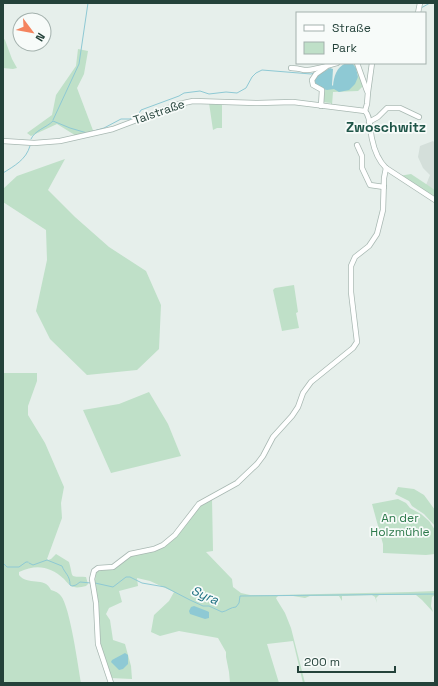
<svg xmlns="http://www.w3.org/2000/svg" width="438" height="686" font-family="'Space Grotesk',sans-serif">
<style>
.built{fill:#d4dfda}
.green{fill:#bfe0c8}
.water{fill:#8ec9d4}
.lines{fill:none;stroke-linecap:round;stroke-linejoin:round}
.stream{stroke:#8ec9d4;stroke-width:1}
.minor-casing{stroke:#a8b8b2;stroke-width:6}
.minor{stroke:#fff;stroke-width:4.5}
.labels{text-anchor:middle;dominant-baseline:central;stroke-width:3.5;stroke-linejoin:round;paint-order:stroke}
.street-label{font-size:12px;fill:#24423a;stroke:#f7fbf9}
.park-label{font-size:12px;fill:#2d7a4b;stroke:#f7fbf9}
.water-label{font-size:13px;font-style:italic;fill:#1c6f80;stroke:#f7fbf9}
.quarter-label{font-size:14px;font-weight:bold;fill:#1f5548;stroke:#f7fbf9}
</style>
<rect width="100%" height="100%" fill="#e6efeb"/>
<polygon class="built" points="433,141 435,143 435,190 426,185 430,175 423,168 418,157 420,146"/>
<g class="green">
<polygon points="3,38 5,40 12,59 17,68 13,69 3,68"/>
<polygon points="78,49 88,51 84,74 77,88 94,133 78,137 57,124 31,136 27,133 52,115 56,95 76,66"/>
<polygon points="352,63 356,63 363,86 358,91 333,92 332,105 331,105 331,103 322,102 323,89 334,89 358,77 356,68"/>
<polygon points="209,103 222,104 222,128 217,128 213,130"/>
<polygon points="65,159 48,190 75,217 109,247 146,271 161,305 159,349 137,370 87,375 50,339 36,311 47,260 46,230 3,202 3,189 17,176"/>
<polygon points="411,174 435,190 435,200 399,176"/>
<polygon points="294,285 298,312 296,313 299,328 282,331 273,290 275,288"/>
<path d="M3 373H37V381L28 406V415L45 443 64 487 61 503 62 518 47 559 48 560 51 559 56 554 69 562C74 579 68 576 86 577L88 584 86 586C82 587 77 588 74 587 69 586 67 582 64 579 50 566 36 564 19 572V575C27 586 45 576 51 590 55 591 59 593 61 596 70 607 78 666 81 683H3Z"/>
<polygon points="149,392 168,424 181,456 111,473 83,410 119,404"/>
<polygon points="398,487 414,489 424,495 435,510 435,526 424,514 412,506 409,501 395,494"/>
<polygon points="212,498 213,551 206,552 232,579 233,587 241,593 250,595 276,595 410,592 435,591 435,595 432,597 431,606 433,612 422,600 416,595 379,595 376,598 377,603 375,597 372,595 344,596 342,596 342,601 339,596 310,596 305,598 293,596 278,596 276,598 277,600 285,613 291,628 305,683 303,683 293,641 267,644 279,683 230,683 229,672 226,657 226,652 218,638 179,631 160,636 151,632 154,615 169,601 174,592 150,581 137,578 138,586 119,591 122,602 109,608 106,614 110,620 113,640 125,644 131,666 132,679 110,678 98,644 95,581 96,572 99,570 113,568 133,554 140,554 158,549 173,540 200,506"/>
<polygon points="398,499 406,503 410,508 421,514 429,521 435,530 435,554 426,555 383,553 383,544 372,504"/>
</g>
<g class="water">
<path d="M346 63H352L356 68 358 77 355 84 349 90 339 92 334 89 327 90 316 87 314 83 315 77 330 68 333 69 332 85 333 86C334 76 336 68 346 63Z"/>
<polygon points="194,606 207,611 209,612 209,618 205,619 190,614 189,611 191,607"/>
<polygon points="125,653 128,655 128,664 123,669 119,670 111,662 112,660"/>
</g>
<g class="lines">
<g class="stream">
<polyline points="421,8 430,3"/>
<polyline points="53,120 79,64 88,3"/>
<path d="M31 139C35 130 46 128 53 121L70 128 87 133 104 128 121 119H130L138 115 141 110 179 96 184 93 200 91 209 94 226 92 237 93 246 88 252 77 256 73 262 70 311 74 314 73"/>
<path d="M3 173C14 166 26 160 30 146"/>
<polyline points="3,563 7,567 19,567 26,562 28,562"/>
<path d="M29 563 33 565 47 560 62 566C65 574 70 575 70 585L72 586 76 585 80 582 91 583"/>
<path d="M95 583 113 587 126 577H130L142 583 165 587 190 600 203 606H209L222 612C227 611 231 607 236 607L239 603 240 596 435 594"/>
</g>
<defs>
<g id="minor">
<polyline points="418,13 420,3"/>
<polyline points="357,63 367,91"/>
<path d="M291 68C295 68 300 69 304 70 311 71 330 65 337 63"/>
<polyline points="321,106 322,90 313,85 312,80 316,74 326,67"/>
<path d="M365 111C371 117 370 131 372 139 374 149 379 161 386 168L435 200"/>
<polyline points="365,111 367,104 368,92 372,63"/>
<polyline points="369,122 378,117 387,108 400,108 419,117"/>
<polyline points="3,141 34,143 60,141 113,129 179,104 193,101 258,103 293,102 365,111"/>
<polyline points="357,145 362,156 362,168 370,185 384,187"/>
<polyline points="111,683 98,644 96,603 92,579 94,571 98,568 113,567 130,554 154,549 163,545 175,535 199,504 237,483 257,464 263,456 273,437 292,416 298,407 303,393 311,382 353,348 357,342 351,292 351,266 355,257 369,246 377,234 383,210 384,178 386,168"/>
</g>
</defs>
<use href="#minor" class="minor-casing"/>
<use href="#minor" class="minor"/>
</g>
<g class="labels">
<g class="street-label">
<text transform="translate(159 112) rotate(-19)">Talstraße</text>
</g>
<g class="park-label">
<text x="400" y="518">An der<tspan x="400" dy="14">Holzmühle</tspan></text>
</g>
<g class="water-label">
<text transform="translate(205 595) rotate(24)">Syra</text>
</g>
<g class="quarter-label">
<text x="386" y="127">Zwoschwitz</text>
</g>
</g>
<rect width="438" height="686" fill="none" stroke="#24423a" stroke-width="8"/>
<rect x="296" y="12" width="130" height="52" fill="#f7fbf9" stroke="#a3b1ad"/>
<rect x="304" y="25" width="20" height="6" fill="#ffffff" stroke="#a3b1ad"/>
<text x="332" y="32" font-size="12" fill="#24423a">Straße</text>
<rect x="304" y="42" width="20" height="12" fill="#bfe0c8" stroke="#a3b1ad"/>
<text x="332" y="52" font-size="12" fill="#24423a">Park</text>
<g transform="translate(32 32) rotate(122)"><circle r="19" fill="#f7fbf9" stroke="#a3b1ad"/>
<path d="M0-3L7 15L0 10L-7 15Z" fill="#f4845f"/>
<text y="-6" font-size="11" font-weight="bold" text-anchor="middle" fill="#24423a">N</text>
</g>
<path d="M298 666v6h97v-6" fill="none" stroke="#24423a" stroke-width="2"/>
<text x="304" y="666" font-size="12" fill="#24423a" stroke="#f7fbf9" stroke-width="3" paint-order="stroke">200 m</text>
</svg>
